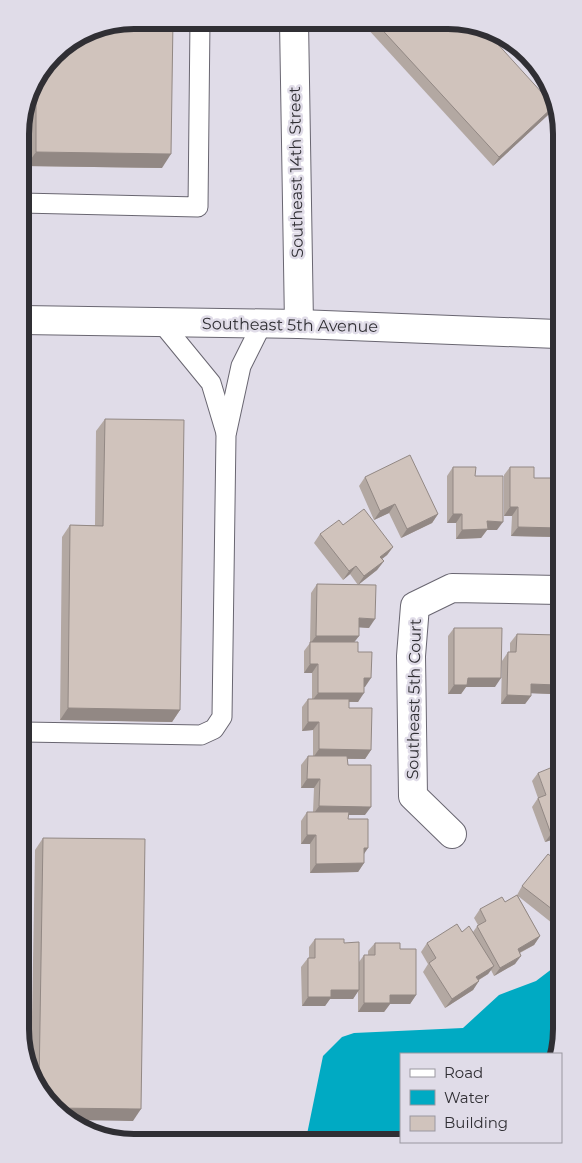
<svg xmlns="http://www.w3.org/2000/svg" width="582" height="1163" font-family="Montserrat,sans-serif">
<style>
.water{fill:#00aac3}
.lines{fill:none;stroke-linecap:round;stroke-linejoin:round}
.service-casing{stroke:#696671;stroke-width:21}
.minor-casing{stroke:#696671;stroke-width:30}
.tertiary-casing{stroke:#696671;stroke-width:30}
.service{stroke:#fff;stroke-width:19}
.minor{stroke:#fff;stroke-width:28}
.tertiary{stroke:#fff;stroke-width:28}
.wall{fill:#b3a8a2}
.shaded-wall{fill:#928884}
.building{fill:#d0c3bc;stroke:#928884}
.labels{text-anchor:middle;dominant-baseline:central;stroke-width:5;stroke-linejoin:round;paint-order:stroke}
.street-label{font-size:16px;fill:#302f34;stroke:#e0dce8}
.rim{fill:none;stroke:#302f34;stroke-width:6}
</style>
<rect width="100%" height="100%" fill="#e0dce8"/>
<polygon class="water" points="561,962 562,1037 555,1054 401,1054 401,1138 306,1139 323,1056 342,1037 354,1033 463,1028 499,995 536,981"/>
<g class="lines">
<defs>
<g id="service">
<polyline points="21,203 198,207 200,20"/>
<polyline points="161,322 211,383 226,433"/>
<polyline points="24,732 201,735 214,729 222,717 226,435 241,366 262,324"/>
</g>
<g id="minor">
<polyline points="294,21 299,324"/>
<polyline points="452,834 413,796 411,656 415,606 452,588 559,590"/>
</g>
<polyline id="tertiary" points="22,320 299,324 557,334"/>
</defs>
<use href="#service" class="service-casing"/>
<use href="#minor" class="minor-casing"/>
<use href="#tertiary" class="tertiary-casing"/>
<use href="#service" class="service"/>
<use href="#minor" class="minor"/>
<use href="#tertiary" class="tertiary"/>
</g>
<g class="wall">
<polygon points="370,22 470,22 548,115 493,166 366,27"/>
<polygon points="58,48 162,168 26,166 27,100 32,83"/>
<polygon points="105,419 180,710 172,722 60,720 62,537 70,525 95,525 96,431"/>
<polygon points="453,467 475,476 497,530 487,530 481,538 456,539 456,523 447,523 447,476"/>
<polygon points="510,467 534,478 555,537 511,536 512,516 504,516 504,475"/>
<polygon points="365,477 438,514 432,523 401,538 389,513 374,520 359,486"/>
<polygon points="343,525 393,547 387,555 382,559 384,561 377,570 358,585 350,574 343,580 314,543 320,534"/>
<polygon points="317,584 369,628 359,627 359,636 354,642 358,652 365,687 364,687 358,702 349,702 349,708 371,750 365,759 347,759 348,765 365,815 348,815 348,819 364,854 364,863 358,872 310,873 310,844 301,844 301,821 307,812 313,812 314,788 301,788 301,765 308,756 313,756 313,730 302,731 302,707 308,699 312,699 312,673 304,673 304,651 310,643 311,593"/>
<polygon points="454,628 495,687 466,687 461,694 448,694 448,636"/>
<polygon points="517,634 557,685 551,694 531,693 531,696 525,704 501,704 502,661 508,652 510,652 510,643"/>
<polygon points="538,773 561,837 545,842 532,807 538,798 532,781"/>
<polygon points="43,838 133,1121 59,1115 31,1073 35,850"/>
<polygon points="561,864 561,921 557,927 518,896 540,936 534,945 520,953 515,964 494,976 491,970 488,974 479,980 473,990 445,1008 423,972 428,964 421,952 427,943 462,932 473,932 478,925 474,918 480,909 505,902 517,895 522,886"/>
<polygon points="315,939 344,943 359,962 364,955 368,955 368,951 375,943 400,949 416,995 410,1004 390,1004 384,1012 358,1012 358,991 353,999 330,999 325,1006 302,1006 301,967 308,958 309,958 309,947"/>
</g>
<g class="shaded-wall">
<polygon points="554,106 548,115 493,166 499,157"/>
<polygon points="36,152 171,154 162,168 26,166"/>
<polygon points="395,504 389,513 374,520 380,511"/>
<polygon points="510,507 518,507 512,516 504,516"/>
<polygon points="438,514 432,523 401,538 407,529"/>
<polygon points="453,514 462,514 456,523 447,523"/>
<polygon points="487,521 503,522 497,530 487,530 481,538 456,539 462,530"/>
<polygon points="518,527 559,528 559,531 555,537 511,536"/>
<polygon points="393,547 387,555 374,565 380,557"/>
<polygon points="384,561 377,570 358,585 364,576"/>
<polygon points="356,566 350,574 343,580 349,571"/>
<polygon points="359,618 375,619 369,628 353,627"/>
<polygon points="316,636 359,636 352,645 310,644"/>
<polygon points="310,664 318,664 312,673 304,673"/>
<polygon points="364,678 371,678 365,687 358,686"/>
<polygon points="468,678 501,678 495,687 466,687 461,694 448,694 454,685"/>
<polygon points="531,684 557,685 551,694 525,693"/>
<polygon points="318,693 364,693 358,702 312,701"/>
<polygon points="507,695 531,696 525,704 501,704"/>
<polygon points="68,708 180,710 172,722 60,720"/>
<polygon points="308,722 319,722 313,730 302,731"/>
<polygon points="319,749 371,750 365,759 313,758"/>
<polygon points="307,779 320,779 314,788 301,788"/>
<polygon points="319,806 371,807 365,815 313,815"/>
<polygon points="560,830 561,837 545,842 551,834"/>
<polygon points="307,835 316,835 310,844 301,844"/>
<polygon points="364,848 368,848 362,857"/>
<polygon points="364,863 358,872 310,873 316,864"/>
<polygon points="540,936 534,945 511,957 518,949"/>
<polygon points="521,956 515,964 494,976 500,968"/>
<polygon points="494,966 488,974 470,985 476,977"/>
<polygon points="479,981 473,990 445,1008 452,999"/>
<polygon points="331,990 359,990 353,999 330,999 325,1006 302,1006 308,997"/>
<polygon points="390,995 416,995 410,1004 390,1004 384,1012 358,1012 364,1003"/>
<polygon points="54,1108 141,1109 133,1121 70,1120 59,1115"/>
</g>
<g class="building">
<polygon points="134,20 173,20 171,154 36,152 36,77 58,48 90,29"/>
<polygon points="375,22 470,22 484,29 554,106 499,157"/>
<polygon points="105,419 184,420 180,710 68,708 70,525 103,526"/>
<polygon points="410,455 438,514 407,529 395,504 380,511 365,477"/>
<polygon points="453,467 476,467 475,476 503,476 503,522 487,521 488,529 462,530 462,514 453,514"/>
<polygon points="510,467 534,467 534,478 558,478 559,528 518,527 518,507 510,507"/>
<polygon points="364,509 393,547 380,557 384,561 364,576 356,566 349,571 320,534 339,520 343,525"/>
<polygon points="317,584 376,585 375,619 359,618 359,636 316,636"/>
<polygon points="454,628 502,628 501,678 468,678 467,685 454,685"/>
<polygon points="517,634 558,635 557,685 531,684 531,696 507,695 508,652 516,652"/>
<polygon points="310,642 358,642 358,652 372,652 371,678 364,678 364,693 318,693 318,664 310,664"/>
<polygon points="308,699 349,699 349,708 372,708 371,750 319,749 319,722 308,722"/>
<polygon points="308,756 347,756 348,765 371,765 371,807 319,806 320,779 307,779"/>
<polygon points="560,764 560,830 551,834 538,798 546,795 538,773"/>
<polygon points="307,812 349,812 348,819 368,819 368,848 364,848 364,863 316,864 316,835 307,835"/>
<polygon points="43,838 145,839 141,1109 54,1108 39,1085"/>
<polygon points="548,854 561,864 561,916 522,886"/>
<polygon points="517,895 540,936 518,949 521,956 500,968 477,926 486,921 480,909 502,897 505,902"/>
<polygon points="457,924 462,932 469,926 494,966 476,977 479,981 452,999 429,963 436,958 427,943"/>
<polygon points="315,939 344,939 344,943 359,942 359,990 331,990 331,997 308,997 308,958 315,958"/>
<polygon points="375,943 400,943 400,949 416,949 416,995 390,995 390,1003 364,1003 364,955 375,955"/>
</g>
<g class="labels">
<g class="street-label">
<text transform="translate(296 172) rotate(-91)">Southeast 14th Street</text>
<text transform="translate(290 325) rotate(1)">Southeast 5th Avenue</text>
<text transform="translate(414 699) rotate(-89)">Southeast 5th Court</text>
</g>
</g>
<path d="M0 0H582V1163H0ZM134 29H448A105 105 0 0 1 553 134V1029A105 105 0 0 1 448 1134H134A105 105 0 0 1 29 1029V134A105 105 0 0 1 134 29Z" fill="#e0dce8" fill-rule="evenodd"/>
<path class="rim" d="M134 29H448A105 105 0 0 1 553 134V1029A105 105 0 0 1 448 1134H134A105 105 0 0 1 29 1029V134A105 105 0 0 1 134 29Z"/>
<rect x="400" y="1053" width="162" height="90" fill="#e0dce8" stroke="#9a97a0"/>
<rect x="410" y="1069" width="25" height="8" fill="#ffffff" stroke="#9a97a0"/>
<text x="444" y="1078" font-size="15" fill="#302f34">Road</text>
<rect x="410" y="1090" width="25" height="15" fill="#00aac3" stroke="#9a97a0"/>
<text x="444" y="1103" font-size="15" fill="#302f34">Water</text>
<rect x="410" y="1116" width="25" height="15" fill="#d0c3bc" stroke="#9a97a0"/>
<text x="444" y="1128" font-size="15" fill="#302f34">Building</text>
</svg>
